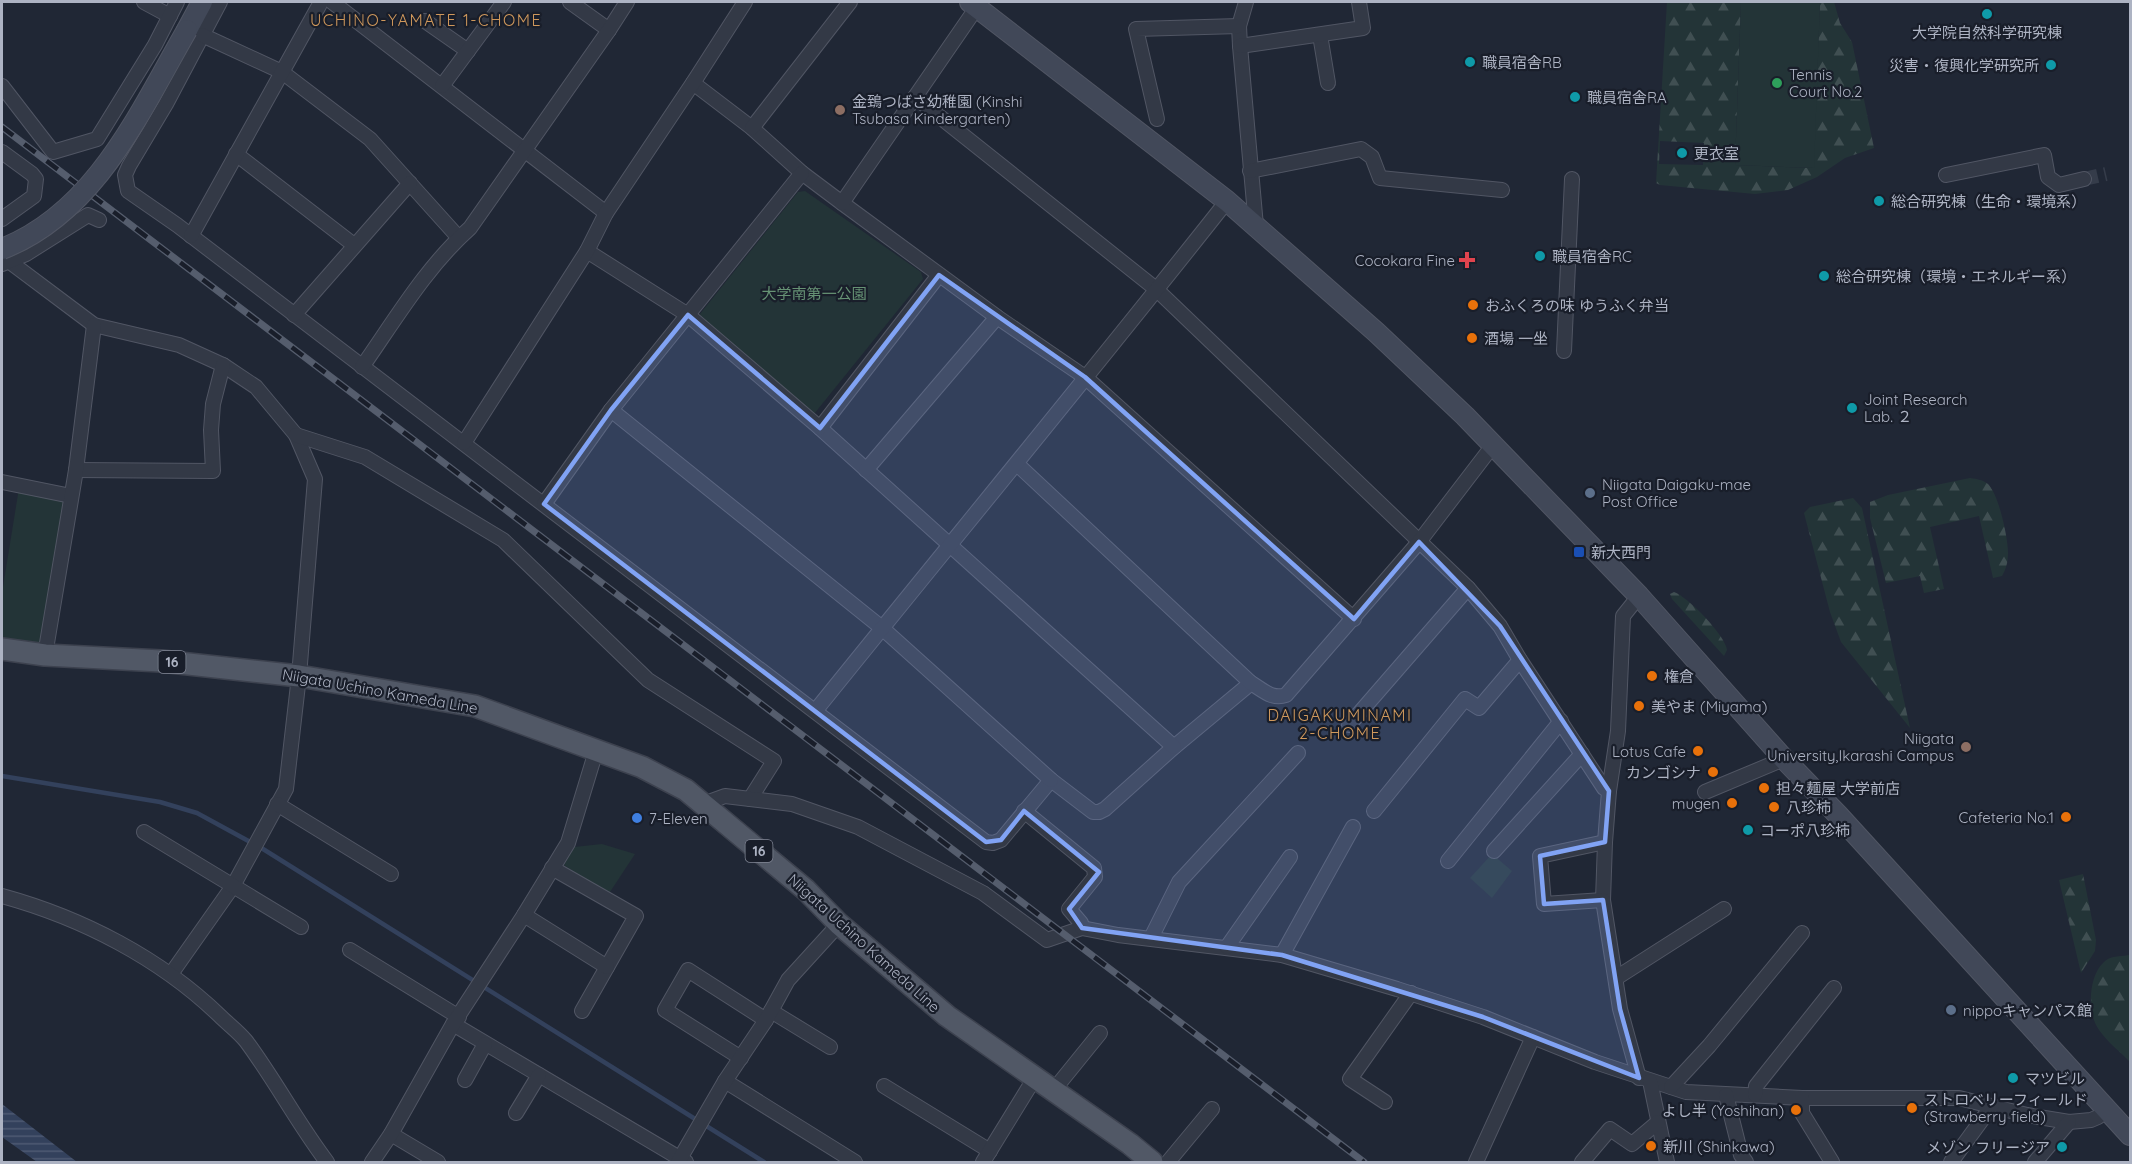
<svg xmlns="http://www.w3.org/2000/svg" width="2132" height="1164" font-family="Quicksand,'Noto Sans JP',sans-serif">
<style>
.forest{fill:url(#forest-firs);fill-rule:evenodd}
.green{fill:#233437}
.water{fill:url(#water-rules)}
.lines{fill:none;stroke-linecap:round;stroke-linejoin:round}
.stream{stroke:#33415c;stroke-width:4.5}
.street-tunnel{stroke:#353c4a;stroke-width:14;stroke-dasharray:14 7;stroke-linecap:butt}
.street-casing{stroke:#515664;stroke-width:16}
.secondary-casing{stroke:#515664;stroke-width:22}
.primary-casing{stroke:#3d424f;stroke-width:24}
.street{stroke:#333946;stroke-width:14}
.secondary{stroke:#414858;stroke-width:20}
.primary{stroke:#515866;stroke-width:21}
.rail-casing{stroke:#555d6d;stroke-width:7}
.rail{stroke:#191e2a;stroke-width:4.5;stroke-dasharray:14;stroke-linecap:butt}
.secondary-bridge-casing{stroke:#515664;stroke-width:22;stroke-linecap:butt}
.secondary-bridge{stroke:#414858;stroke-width:20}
.marked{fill:#81a3f4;fill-opacity:0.2;stroke:#81a3f4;stroke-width:4.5;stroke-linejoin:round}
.culture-dot{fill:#0f9aa8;stroke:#191e2a;stroke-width:2}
.leisure-dot{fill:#2e9e5b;stroke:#191e2a;stroke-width:2}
.education-dot{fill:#8d6e63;stroke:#191e2a;stroke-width:2}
.health-dot{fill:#e0444e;stroke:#191e2a;stroke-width:2}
.food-dot{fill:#e8710a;stroke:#191e2a;stroke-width:2}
.service-dot{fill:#5c6f8a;stroke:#191e2a;stroke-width:2}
.transit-dot{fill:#1a4fb4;stroke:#191e2a;stroke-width:2}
.shop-dot{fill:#3f7fe0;stroke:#191e2a;stroke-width:2}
.labels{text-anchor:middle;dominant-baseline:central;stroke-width:4.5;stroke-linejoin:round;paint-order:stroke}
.shield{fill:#191e2a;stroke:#818695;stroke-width:1.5}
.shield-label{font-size:14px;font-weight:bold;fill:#adb3c3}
.poi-label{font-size:15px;fill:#adb3c3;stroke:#191e2a;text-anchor:start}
.park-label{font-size:15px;fill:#669274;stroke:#191e2a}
.street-label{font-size:15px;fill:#adb3c3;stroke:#191e2a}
.neighbourhood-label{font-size:16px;letter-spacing:1.5px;fill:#cf985c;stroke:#191e2a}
</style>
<defs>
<pattern id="forest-firs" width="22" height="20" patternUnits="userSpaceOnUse" patternTransform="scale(1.5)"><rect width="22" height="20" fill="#233437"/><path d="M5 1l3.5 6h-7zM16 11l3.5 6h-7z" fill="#404f52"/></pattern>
<pattern id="water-rules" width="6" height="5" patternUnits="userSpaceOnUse" patternTransform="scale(1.5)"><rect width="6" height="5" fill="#33415c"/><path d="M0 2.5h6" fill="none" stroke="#4e5a72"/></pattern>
</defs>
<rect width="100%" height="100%" fill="#202735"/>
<g class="forest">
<path d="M1667 2H1741L1735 165 1813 168 1820 2H1834L1840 23 1852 42 1874 148 1845 158 1817 177 1788 190 1755 194 1660 185 1656 183ZM1660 141 1704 143 1703 165 1659 164Z"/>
<path d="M1970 478C1977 479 1983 480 1988 484 1999 495 2008 538 2008 553 2008 562 2006 569 2002 576L1993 578 1979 516 1930 527 1944 589 1924 593 1920 576 1886 583 1870 518V502L1888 495Z"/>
<polygon points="1853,498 1862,508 1910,728 1841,642 1830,612 1804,513 1810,507"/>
<path d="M1674 592C1688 597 1725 635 1727 650L1724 656 1672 599 1670 594Z"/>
<polygon points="2083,874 2096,940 2095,951 2081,973 2059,880"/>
<path d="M2130 955V1062C2119 1050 2100 1037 2094 1020 2088 1003 2090 970 2108 959 2113 956 2124 956 2130 955Z"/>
</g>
<g class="green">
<polygon points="1741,2 1820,2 1814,168 1735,165"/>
<polygon points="805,191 921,272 923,279 814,414 701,317 700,314 798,192"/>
<polygon points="19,488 69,497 44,654 2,645 2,593"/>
<polygon points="602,844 635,854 608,895 564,865 574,847"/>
<polygon points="1492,854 1512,871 1492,898 1470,878"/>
</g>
<polygon class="water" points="2,1104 77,1162 37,1162 2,1137"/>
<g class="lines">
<polyline class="stream" points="2,776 160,802 197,813 263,849 764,1162"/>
<polyline class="street-tunnel" points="2084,179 2106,174"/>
<defs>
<g id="street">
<polyline points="144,2 170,16"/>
<polyline points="220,2 166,104 129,166 125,175 128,191 177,225 986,842 993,843 1001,840 1051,780 1093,812 1099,812 1105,809 1174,747 1251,683"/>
<polyline points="332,2 606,213"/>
<polyline points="570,2 609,30"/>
<polyline points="1246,2 1239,26 1240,46 1256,226"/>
<polyline points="425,21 468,51"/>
<polyline points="202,35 282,72 370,139 459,238"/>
<polyline points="1320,35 1328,83"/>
<polyline points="1240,46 1363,28 1359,2"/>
<polyline points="693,83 752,128 802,173 842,203 997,317 1085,377 1354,619"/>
<polyline points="2,86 53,152 97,139 155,45 177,2"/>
<polyline points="442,86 504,2"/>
<polyline points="915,97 1156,289 1468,588 1500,626 1520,660 1604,788 1609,791"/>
<polyline points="1157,119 1136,29 1239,26"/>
<polyline points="752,128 850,2"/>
<polyline points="2,152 32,174 36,179 34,196 2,219"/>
<polyline points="236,154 354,245"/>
<polyline points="1250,171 1361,149 1372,157 1380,178 1502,190"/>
<polyline points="1946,175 2044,155 2048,177 2059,185 2084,179"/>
<polyline points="842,203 977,7"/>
<polyline points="191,236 321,2"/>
<polyline points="587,251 688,315 820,428 1174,747"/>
<polyline points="2,256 94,325 179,345 223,365 256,387 296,435 315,479 299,676 286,789 233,886 171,974"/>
<polyline points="2,264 26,254 88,215 99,220"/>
<polyline points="294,315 410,183"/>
<polyline points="1564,351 1572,179"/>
<path d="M362 367C395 320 426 267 470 228L609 30 627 2"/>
<polyline points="611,410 882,628 1051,780"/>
<polyline points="820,428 939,275"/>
<polyline points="296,435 365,457 503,540 648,680 774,761 750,799"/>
<polyline points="464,443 587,251 606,213 693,83 745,2"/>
<path d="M1017 464 1251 683C1263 690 1272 700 1286 695L1419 542 1494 444"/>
<polyline points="76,470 213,471 211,430 213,404 223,365"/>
<polyline points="866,470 997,317"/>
<polyline points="2,482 71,496"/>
<polyline points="544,504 611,410 802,173"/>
<polyline points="1639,596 1623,616 1618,731 1609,791 1605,842 1603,900 1620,1009 1639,1078"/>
<polyline points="45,655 76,470 94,325"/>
<path d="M816 710C953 540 1092 372 1227 201"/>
<polyline points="1349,725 1468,588"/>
<polyline points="1705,792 1784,759"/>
<polyline points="277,804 391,874"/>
<polyline points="703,804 725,796 792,804 858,827 983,893 1047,940 1082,928 1118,935 1282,955 1397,989 1483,1017 1595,1062 1686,1092 1802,1098 1959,1098 2027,1115 2069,1122 2091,1120 2098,1117 2107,1110"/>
<polyline points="1024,811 1094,868 1095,877 1069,909 1081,923 1082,928"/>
<polyline points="1374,811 1465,699 1479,708 1520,660"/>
<polyline points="144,832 301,927"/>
<polyline points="1494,851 1582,754"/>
<polyline points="1448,861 1561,721"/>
<polyline points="552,868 636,916 582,1011"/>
<path d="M2 896C82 918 160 958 220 1016 228 1024 239 1032 246 1041 275 1080 298 1124 327 1162"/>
<polyline points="1603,900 1544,904 1540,856 1605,842"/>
<polyline points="524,915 607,967"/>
<polyline points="1151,938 1179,882 1298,753"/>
<polyline points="1227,947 1290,857"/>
<polyline points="350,950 459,1017"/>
<polyline points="1282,955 1353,827"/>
<polyline points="1616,978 1724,909"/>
<polyline points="771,1011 830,1047"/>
<polyline points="453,1024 686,1162"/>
<polyline points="741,1058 665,1010 688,970 766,1020"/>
<polyline points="465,1080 485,1044"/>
<polyline points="725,1081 855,1162"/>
<polyline points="1650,1081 1667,1162"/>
<polyline points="884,1086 990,1151"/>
<polyline points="1671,1087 1709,1046 1802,933"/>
<polyline points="1053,1091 1100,1033"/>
<polyline points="1726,1095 1741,1155 1746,1162"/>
<polyline points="1755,1095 1756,1086 1834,988"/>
<polyline points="1802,1098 1802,1113 1832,1162"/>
<polyline points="1385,1102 1350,1079 1411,993"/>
<polyline points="516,1113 539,1075"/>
<polyline points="391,1134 438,1162"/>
<polyline points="372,1162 391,1134 453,1024 524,915 568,843 596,751"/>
<polyline points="678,1162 725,1081 766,1020 788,980 839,924"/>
<polyline points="983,1162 1034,1079"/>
<polyline points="1168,1162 1212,1109"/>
<polyline points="1476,1162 1533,1037"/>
<polyline points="1582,1162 1610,1129 1632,1144 1658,1122"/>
<polyline points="1951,1162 1992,1106"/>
<polyline points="2035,1162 2069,1122"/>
</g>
<g id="secondary">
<polyline points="970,2 1227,201 1376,332 1465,416 1639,596 1784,759 1839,816 2130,1135"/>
<polyline points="187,30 202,2"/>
</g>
<polyline id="primary" points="2,649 45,655 161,661 299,676 475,706 642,767 686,790 806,890 839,924 947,1016 1130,1144 1152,1162"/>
</defs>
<use href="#street" class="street-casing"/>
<use href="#secondary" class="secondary-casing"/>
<use href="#primary" class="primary-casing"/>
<use href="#street" class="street"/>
<use href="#secondary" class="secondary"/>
<use href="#primary" class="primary"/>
<defs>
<polyline id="rail" points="2,127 1364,1162"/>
</defs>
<use href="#rail" class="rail-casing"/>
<use href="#rail" class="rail"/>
<defs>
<path id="secondary-bridge" d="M2 249C96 212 139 113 187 30"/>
</defs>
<use href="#secondary-bridge" class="secondary-bridge-casing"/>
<use href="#secondary-bridge" class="secondary-bridge"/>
</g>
<path class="marked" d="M939 275 1085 377 1354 619 1419 542 1500 626 1609 791 1605 842 1540 856 1544 904 1603 900 1620 1009 1639 1078 1483 1017 1282 955 1082 928 1069 909 1099 872 1024 811 1001 840 986 842 544 504 611 410 688 315 820 428Z"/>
<g class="culture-dot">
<circle cx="1987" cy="14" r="6"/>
<circle cx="1470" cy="62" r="6"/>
<circle cx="2051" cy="65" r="6"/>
<circle cx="1575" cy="97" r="6"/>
<circle cx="1682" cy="153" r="6"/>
<circle cx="1879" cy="201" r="6"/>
<circle cx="1540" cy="256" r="6"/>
<circle cx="1824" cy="276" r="6"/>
<circle cx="1852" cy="408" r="6"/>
<circle cx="1748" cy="830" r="6"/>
<circle cx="2013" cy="1078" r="6"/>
<circle cx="2062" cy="1147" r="6"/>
</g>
<circle class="leisure-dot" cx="1777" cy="83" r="6"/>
<g class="education-dot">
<circle cx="840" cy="110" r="6"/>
<circle cx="1966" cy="747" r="6"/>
</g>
<path class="health-dot" d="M1464 251h6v6h6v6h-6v6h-6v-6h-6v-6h6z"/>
<g class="food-dot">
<circle cx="1473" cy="305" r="6"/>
<circle cx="1472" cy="338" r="6"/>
<circle cx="1652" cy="676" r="6"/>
<circle cx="1639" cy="706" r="6"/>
<circle cx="1698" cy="751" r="6"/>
<circle cx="1713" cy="772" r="6"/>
<circle cx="1764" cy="788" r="6"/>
<circle cx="1732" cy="803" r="6"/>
<circle cx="1774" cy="807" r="6"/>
<circle cx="2066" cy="817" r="6"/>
<circle cx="1912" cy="1108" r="6"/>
<circle cx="1796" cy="1110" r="6"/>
<circle cx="1651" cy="1146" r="6"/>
</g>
<g class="service-dot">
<circle cx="1590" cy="493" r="6"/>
<circle cx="1951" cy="1010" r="6"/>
</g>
<rect class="transit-dot" x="1573" y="546" width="12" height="12" rx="3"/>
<circle class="shop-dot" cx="637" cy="818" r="6"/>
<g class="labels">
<g class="shield">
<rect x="158.5" y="651" width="27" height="22" rx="4.5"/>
<rect x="745.5" y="840" width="27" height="22" rx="4.5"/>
</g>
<g class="shield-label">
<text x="172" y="662">16</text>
<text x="759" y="851">16</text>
</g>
<g class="poi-label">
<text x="1987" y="32" text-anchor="middle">大学院自然科学研究棟</text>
<text x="1482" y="62">職員宿舎RB</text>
<text x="2039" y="65" text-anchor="end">災害・復興化学研究所</text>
<text x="1789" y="74">Tennis<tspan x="1789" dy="17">Court No.2</tspan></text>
<text x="1587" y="97">職員宿舎RA</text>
<text x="852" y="101">金鵄つばさ幼稚園 (Kinshi<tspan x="852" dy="17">Tsubasa Kindergarten)</tspan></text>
<text x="1694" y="153">更衣室</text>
<text x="1891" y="201">総合研究棟（生命・環境系）</text>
<text x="1552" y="256">職員宿舎RC</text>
<text x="1455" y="260" text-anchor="end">Cocokara Fine</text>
<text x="1836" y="276">総合研究棟（環境・エネルギー系）</text>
<text x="1485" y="305">おふくろの味 ゆうふく弁当</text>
<text x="1484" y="338">酒場 一坐</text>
<text x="1864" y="399">Joint Research<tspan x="1864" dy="17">Lab. ２</tspan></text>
<text x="1602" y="484">Niigata Daigaku-mae<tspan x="1602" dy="17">Post Office</tspan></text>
<text x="1591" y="552">新大西門</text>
<text x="1664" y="676">権倉</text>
<text x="1651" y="706">美やま (Miyama)</text>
<text x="1954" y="738" text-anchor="end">Niigata<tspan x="1954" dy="17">University,Ikarashi Campus</tspan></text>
<text x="1686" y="751" text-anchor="end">Lotus Cafe</text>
<text x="1701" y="772" text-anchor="end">カンゴシナ</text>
<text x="1776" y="788">担々麺屋 大学前店</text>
<text x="1720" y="803" text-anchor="end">mugen</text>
<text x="1786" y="807">八珍柿</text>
<text x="2054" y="817" text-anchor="end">Cafeteria No.1</text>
<text x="649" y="818">7-Eleven</text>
<text x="1760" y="830">コーポ八珍柿</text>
<text x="1963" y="1010">nippoキャンパス館</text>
<text x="2025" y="1078">マツビル</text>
<text x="1924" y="1099">ストロベリーフィールド<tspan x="1924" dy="17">(Strawberry field)</tspan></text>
<text x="1784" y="1110" text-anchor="end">よし半 (Yoshihan)</text>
<text x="1663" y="1146">新川 (Shinkawa)</text>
<text x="2050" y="1147" text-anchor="end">メゾン フリージア</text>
</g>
<g class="park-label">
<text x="814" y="293">大学南第一公園</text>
</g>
<g class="street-label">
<text transform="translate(380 691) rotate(10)">Niigata Uchino Kameda Line</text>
<text transform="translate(864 943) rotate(42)">Niigata Uchino Kameda Line</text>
</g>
<g class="neighbourhood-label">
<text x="426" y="20">UCHINO-YAMATE 1-CHOME</text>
<text x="1340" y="715">DAIGAKUMINAMI<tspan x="1340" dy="18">2-CHOME</tspan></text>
</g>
</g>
<rect width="2132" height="1164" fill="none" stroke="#adb3c3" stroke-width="6"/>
</svg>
